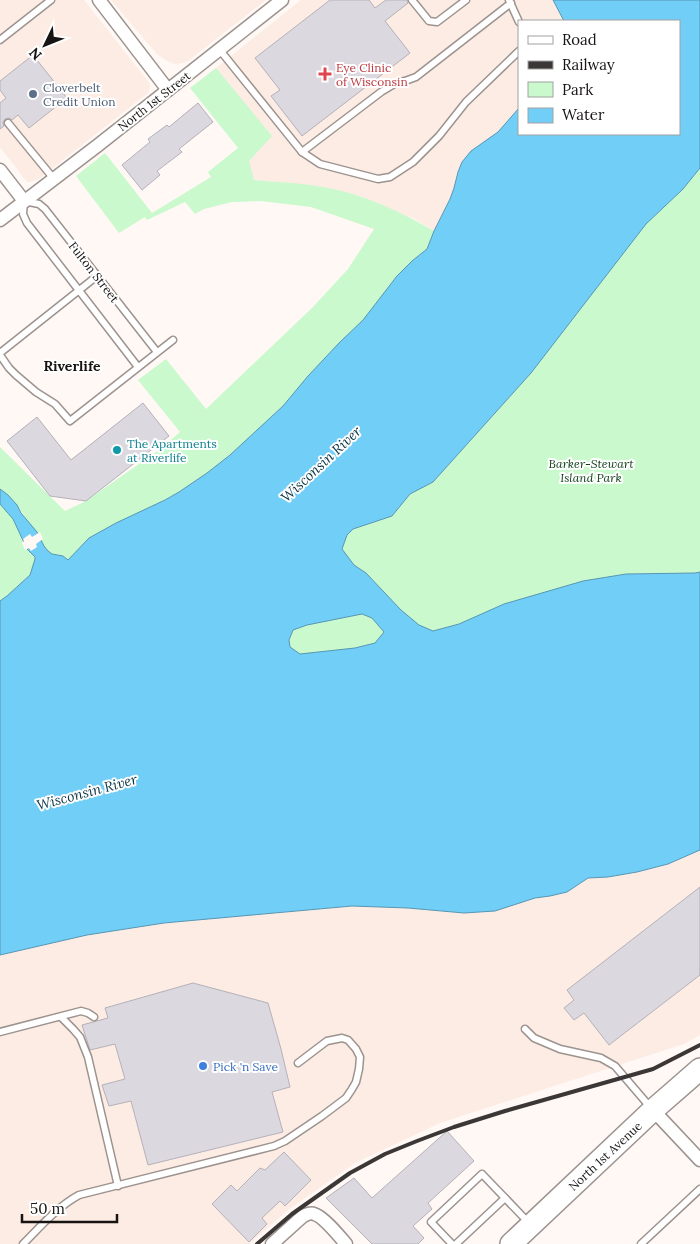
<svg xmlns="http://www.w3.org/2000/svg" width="700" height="1244" font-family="Lora,serif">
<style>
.built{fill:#fdece4}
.green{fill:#c9f9cc}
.water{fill:#71cef7;stroke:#5696b3;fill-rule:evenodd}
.pier{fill:#fff8f4}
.building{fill:#dbd8e0;stroke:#b4b1b9}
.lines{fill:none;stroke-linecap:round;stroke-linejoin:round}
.service-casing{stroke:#9c938f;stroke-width:9}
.minor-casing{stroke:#9c938f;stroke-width:15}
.primary-casing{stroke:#9c938f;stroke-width:24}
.service{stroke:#fff;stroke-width:6}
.minor{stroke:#fff;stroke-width:12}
.primary{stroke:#fff;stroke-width:21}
.rail{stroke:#3b3736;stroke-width:4}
.health-dot{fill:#e0444e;stroke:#fff;stroke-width:2}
.service-dot{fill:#5c6f8a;stroke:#fff;stroke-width:2}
.culture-dot{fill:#0f9aa8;stroke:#fff;stroke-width:2}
.shop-dot{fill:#3f7fe0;stroke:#fff;stroke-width:2}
.labels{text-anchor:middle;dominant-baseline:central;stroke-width:4;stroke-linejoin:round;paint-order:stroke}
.health-label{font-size:12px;fill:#be3a42;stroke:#fff;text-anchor:start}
.service-label{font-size:12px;fill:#4e5e75;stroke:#fff;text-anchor:start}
.street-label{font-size:12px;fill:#171413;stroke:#fff}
.culture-label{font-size:12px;fill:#0d838f;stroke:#fff;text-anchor:start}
.park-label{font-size:12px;font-style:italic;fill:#13411b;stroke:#fff}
.shop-label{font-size:12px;fill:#366cbe;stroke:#fff;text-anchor:start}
.neighbourhood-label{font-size:14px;font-weight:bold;fill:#171413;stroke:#fff}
.water-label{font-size:14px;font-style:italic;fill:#093445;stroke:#fff}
</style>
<rect width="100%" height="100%" fill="#fff8f4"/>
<g class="built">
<polygon points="0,0 84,0 147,80 150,85 150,88 148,93 144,96 39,179 30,182 27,182 0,147"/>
<polygon points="111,0 266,0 188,61 183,63 175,64 165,60 157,54"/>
<polygon points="301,0 553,0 564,21 519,21 519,108 498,132 479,145 466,157 462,162 458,172 454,188 450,199 434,231 413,218 324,187 254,180 216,68"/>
<polygon points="700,850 700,1035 684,1044 440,1123 355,1163 288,1210 249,1244 0,1244 0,955 87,935 164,923 352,906 408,908 464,913 495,911 535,898 550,896 567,892 588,878 608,877 637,872 668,864"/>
</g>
<g class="green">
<path d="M216 68 272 136 249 161 254 180C277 182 301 183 323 187 363 194 400 211 434 231L427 249 412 261 397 276 363 320 339 343 308 376 283 406 244 443 207 473 179 492 157 504 116 523 89 538 68 560 60 555 52 554 48 551 17 505 8 495 0 489V447L65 511 86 501 159 450 180 432 138 380 166 359 206 409 312 308 348 269 374 229 311 207 261 201 232 202 204 209 195 214 185 202 147 220 145 217 119 233 76 176 105 153 152 213 211 177 208 172 238 148 190 88Z"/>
<polygon points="700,168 700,572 695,573 626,574 583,581 504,604 459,624 433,631 419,625 401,610 366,573 354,565 342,549 347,535 353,529 392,516 410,494 433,482 531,373 646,224 683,189"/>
<polygon points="0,504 13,519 27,549 35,557 35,559 30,575 7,596 0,601"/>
<polygon points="362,614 372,618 384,632 375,643 355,649 300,654 290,647 289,640 293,630 307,625"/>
</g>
<path class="water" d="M553 0H700V168L683 189 646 224 531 373 433 482 410 494 392 516 353 529 347 535 342 549 354 565 366 573 401 610 419 625 433 631 459 624 504 604 583 581 626 574 695 573 700 572V850L668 864 637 872 608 877 588 878 567 892 550 896 535 898 495 911 464 913 408 908 352 906 164 923 87 935 0 955V601L7 596 30 575 35 559V557L27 549 13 519 0 504V489L8 495 17 505 21 513 37 532 44 546 48 551 52 554 63 556 68 560 89 538 116 523 165 500 179 492 207 473 230 455 283 406 308 376 339 343 363 320 397 276 412 261 427 249 434 231 450 199 454 188 458 172 462 162 471 151 498 132 519 108V134H679V21H564ZM362 614 372 618 384 632 375 643 355 648 300 654 290 647 289 640 293 630 307 625Z"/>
<polygon class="pier" points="40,532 43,539 36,544 37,547 31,551 29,548 25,550 22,543 24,541 23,539 30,534 32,537"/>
<g class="building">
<polygon points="330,0 369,0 375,8 386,0 407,0 408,3 385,21 410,53 302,136 271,96 280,90 255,58"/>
<polygon points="33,55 67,98 29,128 18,115 12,120 9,118 5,119 3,122 4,126 0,129 0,103 6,98 0,90 0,81"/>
<polygon points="198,103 213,122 179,149 182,152 157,171 160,175 142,190 122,165 150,142 148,139 167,125 169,127"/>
<polygon points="143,403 169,436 86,501 50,496 7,441 37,417 71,460"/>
<polygon points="700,887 700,975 609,1045 584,1013 574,1020 564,1008 574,1000 567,990"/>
<polygon points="193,983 268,1003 281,1049 290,1087 272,1092 283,1132 148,1165 131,1101 109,1106 102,1085 125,1079 115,1044 90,1050 82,1025 108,1018 105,1008"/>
<polygon points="447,1131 474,1161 428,1203 432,1209 413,1226 424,1238 418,1244 372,1244 326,1198 354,1178 372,1198"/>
<polygon points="284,1152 311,1180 285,1206 280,1201 262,1218 267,1224 249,1242 212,1204 231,1185 237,1191 260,1168 265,1170"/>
</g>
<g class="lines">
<defs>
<g id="service">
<polyline points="412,0 429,21 437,22 466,0"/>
<polyline points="509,0 519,22"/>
<polyline points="0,40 51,0"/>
<polyline points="219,49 302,152 320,164 378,179 390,177 413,162 439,136 466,102 519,51"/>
<polyline points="8,123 54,179"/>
<polyline points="302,152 381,92 396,83 405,81 416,77 511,3"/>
<polyline points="0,353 97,276"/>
<polyline points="0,355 9,368 16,375 36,392 55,404 70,421 173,340"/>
<polyline points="138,367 27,223 23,214 24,201 39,204 45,209 157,352"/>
<polyline points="61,1017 73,1029 80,1037 88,1057 118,1186"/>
<polyline points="525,1029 534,1038 560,1049 601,1058 615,1066 651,1108"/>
<polyline points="0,1032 81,1011 88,1013 94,1017"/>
<path d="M23 1244C40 1227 57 1207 79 1195L274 1146 285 1141 322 1116 346 1098 352 1089 356 1082 359 1069 360 1057 356 1049 348 1040 342 1038 327 1041 319 1047 298 1063"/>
<polyline points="452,1244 431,1222 482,1174 529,1223"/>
<polyline points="456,1244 505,1198"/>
<polyline points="641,1244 700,1189"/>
</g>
<g id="minor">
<polyline points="99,0 168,90"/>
<polyline points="0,170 24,201"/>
<polyline points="0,220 97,146 282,0"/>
<polyline points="653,1110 700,1160"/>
<path d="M272 1244 303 1216C306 1215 310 1212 314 1214 323 1216 340 1237 346 1244"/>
</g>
<polyline id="primary" points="511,1244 653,1110 700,1069"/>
</defs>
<use href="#service" class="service-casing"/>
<use href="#minor" class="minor-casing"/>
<use href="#primary" class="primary-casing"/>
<use href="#service" class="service"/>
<use href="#minor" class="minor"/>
<use href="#primary" class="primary"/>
<polyline class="rail" points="257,1244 292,1214 350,1173 385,1154 417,1141 454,1127 505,1111 653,1069 700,1045"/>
</g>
<path class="health-dot" d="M322.5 66.5h5v5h5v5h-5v5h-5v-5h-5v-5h5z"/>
<circle class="service-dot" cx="33" cy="94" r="5"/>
<circle class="culture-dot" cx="117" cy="450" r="5"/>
<circle class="shop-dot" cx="203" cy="1066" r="5"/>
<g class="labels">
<g class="health-label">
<text x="336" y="67">Eye Clinic<tspan x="336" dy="14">of Wisconsin</tspan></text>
</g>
<g class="service-label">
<text x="43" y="87">Cloverbelt<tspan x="43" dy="14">Credit Union</tspan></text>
</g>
<g class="street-label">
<text transform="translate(154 101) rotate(-38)">North 1st Street</text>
<text transform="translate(94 272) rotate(52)">Fulton Street</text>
<text transform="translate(605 1156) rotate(-43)">North 1st Avenue</text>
</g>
<g class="culture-label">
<text x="127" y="443">The Apartments<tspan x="127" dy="14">at Riverlife</tspan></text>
</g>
<g class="park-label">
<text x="591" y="463">Barker-Stewart<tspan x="591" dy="14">Island Park</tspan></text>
</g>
<g class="shop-label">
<text x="213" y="1066">Pick 'n Save</text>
</g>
<g class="neighbourhood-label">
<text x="72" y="366">Riverlife</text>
</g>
<g class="water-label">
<text transform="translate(321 464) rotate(-43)">Wisconsin River</text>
<text transform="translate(87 792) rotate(-15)">Wisconsin River</text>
</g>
</g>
<rect x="518" y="20" width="162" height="115" fill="#ffffff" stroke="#a2a1a1"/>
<rect x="528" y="36" width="25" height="8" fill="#ffffff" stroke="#a2a1a1"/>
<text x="562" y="45" font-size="15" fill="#171413">Road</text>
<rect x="528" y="61" width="25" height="8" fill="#3b3736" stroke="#a2a1a1"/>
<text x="562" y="70" font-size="15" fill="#171413">Railway</text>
<rect x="528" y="82" width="25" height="15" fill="#c9f9cc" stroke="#a2a1a1"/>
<text x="562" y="95" font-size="15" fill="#171413">Park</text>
<rect x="528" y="108" width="25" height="15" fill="#71cef7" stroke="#a2a1a1"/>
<text x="562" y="120" font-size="15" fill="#171413">Water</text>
<g transform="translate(45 45) rotate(227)" stroke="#ffffff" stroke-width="4" paint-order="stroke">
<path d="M0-4L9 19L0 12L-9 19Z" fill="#171413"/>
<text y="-8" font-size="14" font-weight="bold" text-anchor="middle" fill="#171413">N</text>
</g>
<path d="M22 1214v8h95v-8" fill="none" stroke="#171413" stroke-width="2.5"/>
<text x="30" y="1214" font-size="15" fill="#171413" stroke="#ffffff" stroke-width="4" paint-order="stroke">50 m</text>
</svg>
